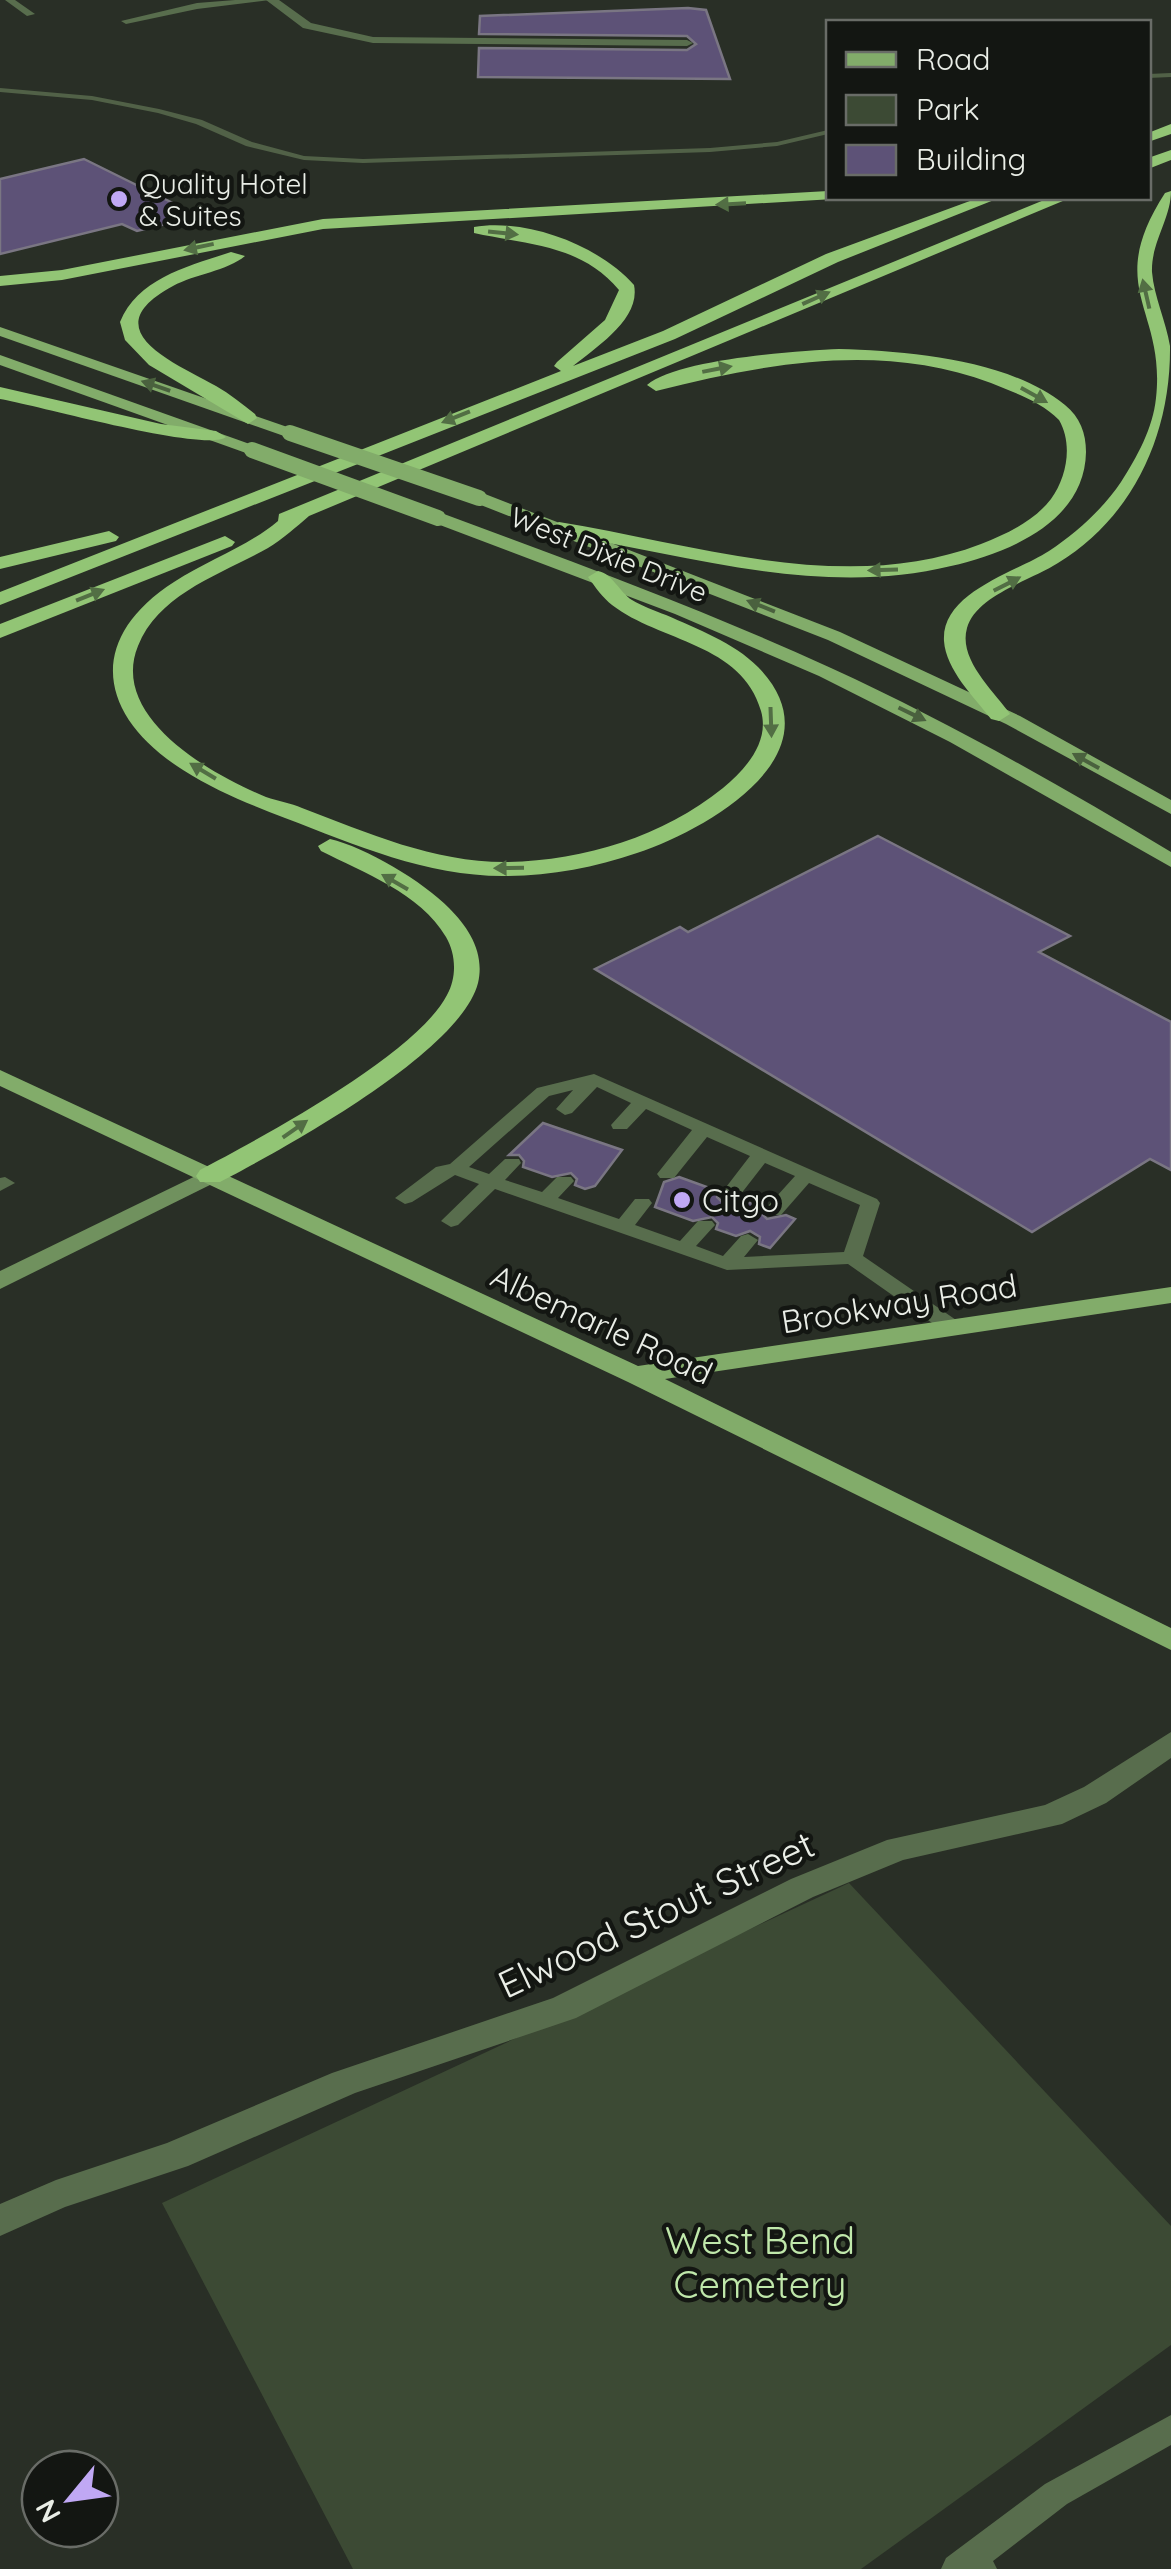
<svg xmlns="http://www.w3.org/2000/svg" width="1171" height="2569" font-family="Quicksand,sans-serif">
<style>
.green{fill:#3c4a34}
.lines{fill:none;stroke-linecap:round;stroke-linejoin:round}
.stream{fill:#516147;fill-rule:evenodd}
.building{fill:#5d5277;stroke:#7a7683;stroke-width:2.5}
.lane{fill:#586d4d;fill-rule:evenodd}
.street{fill:#586d4d;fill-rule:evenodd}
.secondary{fill:#70915e;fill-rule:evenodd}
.primary{fill:#82ac6a;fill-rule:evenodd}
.highway{fill:#92c575;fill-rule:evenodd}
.primary-bridge{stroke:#82ac6a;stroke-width:16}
.oneway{fill:#526e44}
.oneway2{fill:#4a613e}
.poi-dot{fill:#c0a8f4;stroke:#131612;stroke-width:4}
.labels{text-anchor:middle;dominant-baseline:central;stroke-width:9;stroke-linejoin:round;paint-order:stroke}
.far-poi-label{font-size:28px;fill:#eaeee7;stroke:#131612;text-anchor:start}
.far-street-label{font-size:28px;fill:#eaeee7;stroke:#131612}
.poi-label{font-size:32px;fill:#eaeee7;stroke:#131612;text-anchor:start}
.street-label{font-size:32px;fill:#eaeee7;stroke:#131612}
.near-street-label{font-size:38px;fill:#eaeee7;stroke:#131612}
.near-park-label{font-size:38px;fill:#c0e8ab;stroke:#131612}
</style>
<rect width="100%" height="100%" fill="#292f26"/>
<polygon class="green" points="849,1883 1171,2226 1171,2345 861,2569 353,2569 162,2203"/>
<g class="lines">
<g class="stream">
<polygon points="1171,73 1171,77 1148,78 1148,74"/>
<polygon points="0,88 92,96 159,109 202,120 252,142 304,156 363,159 710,148 777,142 828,130 828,134 777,146 710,152 363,163 304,160 246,146 196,124 158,113 92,100 0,92"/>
</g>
</g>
<g class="building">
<polygon points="688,8 706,10 730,79 478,77 479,48 687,50 696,44 687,36 479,34 480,16"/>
<polygon points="84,159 199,216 137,231 122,224 0,254 0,179"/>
<polygon points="878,836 1070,936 1039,952 1171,1022 1171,1170 1150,1159 1032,1232 595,969 680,927 688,932"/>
<polygon points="543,1123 622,1150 595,1186 585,1189 575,1185 577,1179 571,1173 552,1177 523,1167 524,1161 519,1155 509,1155"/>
<polygon points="679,1177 718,1191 717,1197 723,1203 741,1200 762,1207 761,1213 767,1219 786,1215 795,1219 770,1248 759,1244 760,1237 750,1231 736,1236 716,1229 718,1223 712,1217 693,1221 655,1207 664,1182"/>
</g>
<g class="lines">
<g class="lane">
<polygon points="5,0 15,0 35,14 27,16"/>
<polygon points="235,0 270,0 197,9 126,24 121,21 197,3"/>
<path d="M594 1074 877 1199 880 1203 863 1256 959 1322 962 1327 959 1332H945L848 1264 727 1270 495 1189 458 1225 451 1227 441 1221 479 1184 455 1175 412 1202 405 1204 395 1198 436 1167 450 1164 537 1088ZM597 1087 631 1103 611 1125 613 1129H627L646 1109 692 1130 657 1174 660 1178H674L707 1137 750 1156 720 1195 723 1199H737L765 1163 795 1176 767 1207 764 1211 767 1215H781L809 1183 860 1205 844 1252 744 1257 758 1240 748 1234 741 1236 723 1256 696 1246 715 1225 712 1221H698L680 1241 635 1225 652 1203 649 1199H635L619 1219 558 1198 574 1181 571 1177H557L542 1192 505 1180 521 1163 519 1159H505L489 1174 469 1167 549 1096 573 1090 556 1109 565 1115 572 1113Z"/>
<polygon points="5,1177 15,1183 0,1191 0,1178"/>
<polygon points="1171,2415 1171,2445 1067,2504 993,2561 997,2569 941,2569 946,2558 1045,2484"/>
</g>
<g class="street">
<polygon points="266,0 279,0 311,23 373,37 687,40 693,43 687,46 373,43 303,28"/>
<polygon points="1171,1732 1171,1758 1106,1803 1062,1824 903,1860 813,1897 576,2018 355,2093 188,2166 65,2207 0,2236 0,2204 56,2180 167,2143 332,2073 553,1998 791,1879 887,1840 1045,1805 1084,1787"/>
</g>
<polygon class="secondary" points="210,1169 222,1176 218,1181 0,1289 0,1271"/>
<g class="primary">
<polygon points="0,327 296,430 298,433 284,436 0,336"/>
<polygon points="0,355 258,447 260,450 246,453 0,365"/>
<polygon points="473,494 485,494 840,632 1020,716 1171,800 1171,814 1006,724 828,640 473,502"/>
<path d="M432 514H444C574 562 705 610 831 668 949 722 1061 786 1171 852V867L950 742 819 676 675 614 432 522Z"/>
<polygon points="0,1070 638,1366 1171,1287 1171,1303 665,1379 1171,1628 1171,1650 628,1382 0,1086"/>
</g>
<g class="highway">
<polygon points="1171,124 1171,134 1148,142 1148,133"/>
<polygon points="1171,150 1171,160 1148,169 1148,158"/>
<polygon points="828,191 828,198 834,199 323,229 62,280 0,286 0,276 62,270 323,219"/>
<path d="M1171 191C1171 219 1151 242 1152 272 1154 297 1166 321 1170 346 1171 435 1133 517 1058 563 1032 580 976 595 967 628 958 660 994 691 1010 714L999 721 991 719C974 697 946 670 944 641 941 592 1017 572 1049 551 1076 533 1103 509 1121 482 1137 457 1153 428 1156 398 1166 308 1103 289 1165 193Z"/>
<path d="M978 198H999L838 262 675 339 0 605V592L561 371 554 366 557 362 605 320 619 290C580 244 529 245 474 233V227C527 218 600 246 634 285 641 319 596 347 573 366L663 331 826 254Z"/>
<path d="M1049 198H1070L309 516C296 527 283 539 268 548 222 574 159 593 138 646 109 717 212 775 266 797 278 801 291 803 302 808 368 833 433 862 505 862 583 861 662 837 723 788 745 770 770 742 761 711 742 643 660 642 612 605 603 598 595 587 588 577L598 571C613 574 619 592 632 600 642 606 655 611 666 615 697 629 733 642 758 667 842 753 708 829 637 853 594 868 548 876 503 876 426 876 356 845 285 818 249 804 216 791 183 770 99 717 84 640 174 582 208 560 247 547 278 521L279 514Z"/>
<path d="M231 252 245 256C227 271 195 274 173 286 91 330 175 363 216 386 230 394 242 404 255 414L257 418 248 424 149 365 125 340 120 322C138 278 189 266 231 252Z"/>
<path d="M839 349C909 351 1008 359 1065 405 1080 417 1086 433 1086 452 1085 522 1008 553 951 566 821 598 688 555 559 534L549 528 559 522C695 544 846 596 981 544 1007 534 1034 521 1051 499 1067 477 1073 444 1059 420 1040 401 1015 393 991 383 882 342 766 363 656 391L647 385C678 359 796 351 839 349Z"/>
<path d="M0 387 161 424 216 431 226 437C206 453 36 405 0 399Z"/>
<polygon points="109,531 119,537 116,541 0,569 0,557"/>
<polygon points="225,536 235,542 232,546 0,638 0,624"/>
<path d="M330 839C365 847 424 882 449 908 469 928 485 953 478 983 460 1053 283 1149 220 1182H200L196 1176 200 1170C261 1138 417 1054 447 995 457 977 456 954 446 937 420 893 364 873 321 851L318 846Z"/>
</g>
<g class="primary-bridge">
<polyline points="290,433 479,498"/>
<polyline points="252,450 438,518"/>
</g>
</g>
<defs><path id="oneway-solid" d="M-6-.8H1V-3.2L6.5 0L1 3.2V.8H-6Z" transform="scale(2.5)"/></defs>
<g class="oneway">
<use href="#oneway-solid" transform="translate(731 204) rotate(177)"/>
<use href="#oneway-solid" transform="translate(503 233) rotate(6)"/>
<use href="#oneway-solid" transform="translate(199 247) rotate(168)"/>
<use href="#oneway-solid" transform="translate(1146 294) rotate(-103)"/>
<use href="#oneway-solid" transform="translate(816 298) rotate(-24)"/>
<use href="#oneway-solid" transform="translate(717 369) rotate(-11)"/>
<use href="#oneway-solid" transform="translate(1034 395) rotate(29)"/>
<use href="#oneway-solid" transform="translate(456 417) rotate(158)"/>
<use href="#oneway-solid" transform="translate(883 570) rotate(178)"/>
<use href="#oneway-solid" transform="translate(1007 584) rotate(-27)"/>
<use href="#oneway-solid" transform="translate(90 595) rotate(-22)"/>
<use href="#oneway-solid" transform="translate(771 722) rotate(88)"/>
<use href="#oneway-solid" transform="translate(203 771) rotate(-149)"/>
<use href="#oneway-solid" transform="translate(509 868) rotate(179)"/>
<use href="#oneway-solid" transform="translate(395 882) rotate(-150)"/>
<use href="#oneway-solid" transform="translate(295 1129) rotate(-35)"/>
</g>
<g class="oneway2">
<use href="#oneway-solid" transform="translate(156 386) rotate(-161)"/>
<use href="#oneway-solid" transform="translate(761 606) rotate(-158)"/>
<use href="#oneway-solid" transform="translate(912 714) rotate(26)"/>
<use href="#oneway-solid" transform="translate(1086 761) rotate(-151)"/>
</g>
<g class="poi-dot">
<circle cx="119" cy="199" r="10"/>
<circle cx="682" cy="1200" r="10"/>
</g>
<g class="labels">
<g class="far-poi-label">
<text x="139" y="183">Quality Hotel<tspan x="139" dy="32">&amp; Suites</tspan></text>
</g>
<g class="far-street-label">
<text transform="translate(609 554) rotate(22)">West Dixie Drive</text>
</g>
<g class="poi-label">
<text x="702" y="1200">Citgo</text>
</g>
<g class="street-label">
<text transform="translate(899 1303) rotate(-9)">Brookway Road</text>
<text transform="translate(602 1324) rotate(25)">Albemarle Road</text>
</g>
<g class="near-street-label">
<text transform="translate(656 1914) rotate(-25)">Elwood Stout Street</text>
</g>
<g class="near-park-label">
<text x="760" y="2240">West Bend<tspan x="760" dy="44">Cemetery</tspan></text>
</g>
</g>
<rect x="826" y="20" width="325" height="180" fill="#131612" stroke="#696c67" stroke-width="2.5"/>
<rect x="846" y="52" width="50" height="15" fill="#82ac6a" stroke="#696c67" stroke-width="2.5"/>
<text x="916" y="70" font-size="30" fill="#eaeee7">Road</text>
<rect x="846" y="95" width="50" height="30" fill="#3c4a34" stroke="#696c67" stroke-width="2.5"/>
<text x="916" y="120" font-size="30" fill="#eaeee7">Park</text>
<rect x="846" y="145" width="50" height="30" fill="#5d5277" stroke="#696c67" stroke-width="2.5"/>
<text x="916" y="170" font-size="30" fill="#eaeee7">Building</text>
<g transform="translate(70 2499) rotate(241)"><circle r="48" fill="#131612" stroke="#696c67" stroke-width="2.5"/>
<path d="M0-8L18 38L0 25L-18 38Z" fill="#c0a8f4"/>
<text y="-15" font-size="28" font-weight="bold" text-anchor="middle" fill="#eaeee7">N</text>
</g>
</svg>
